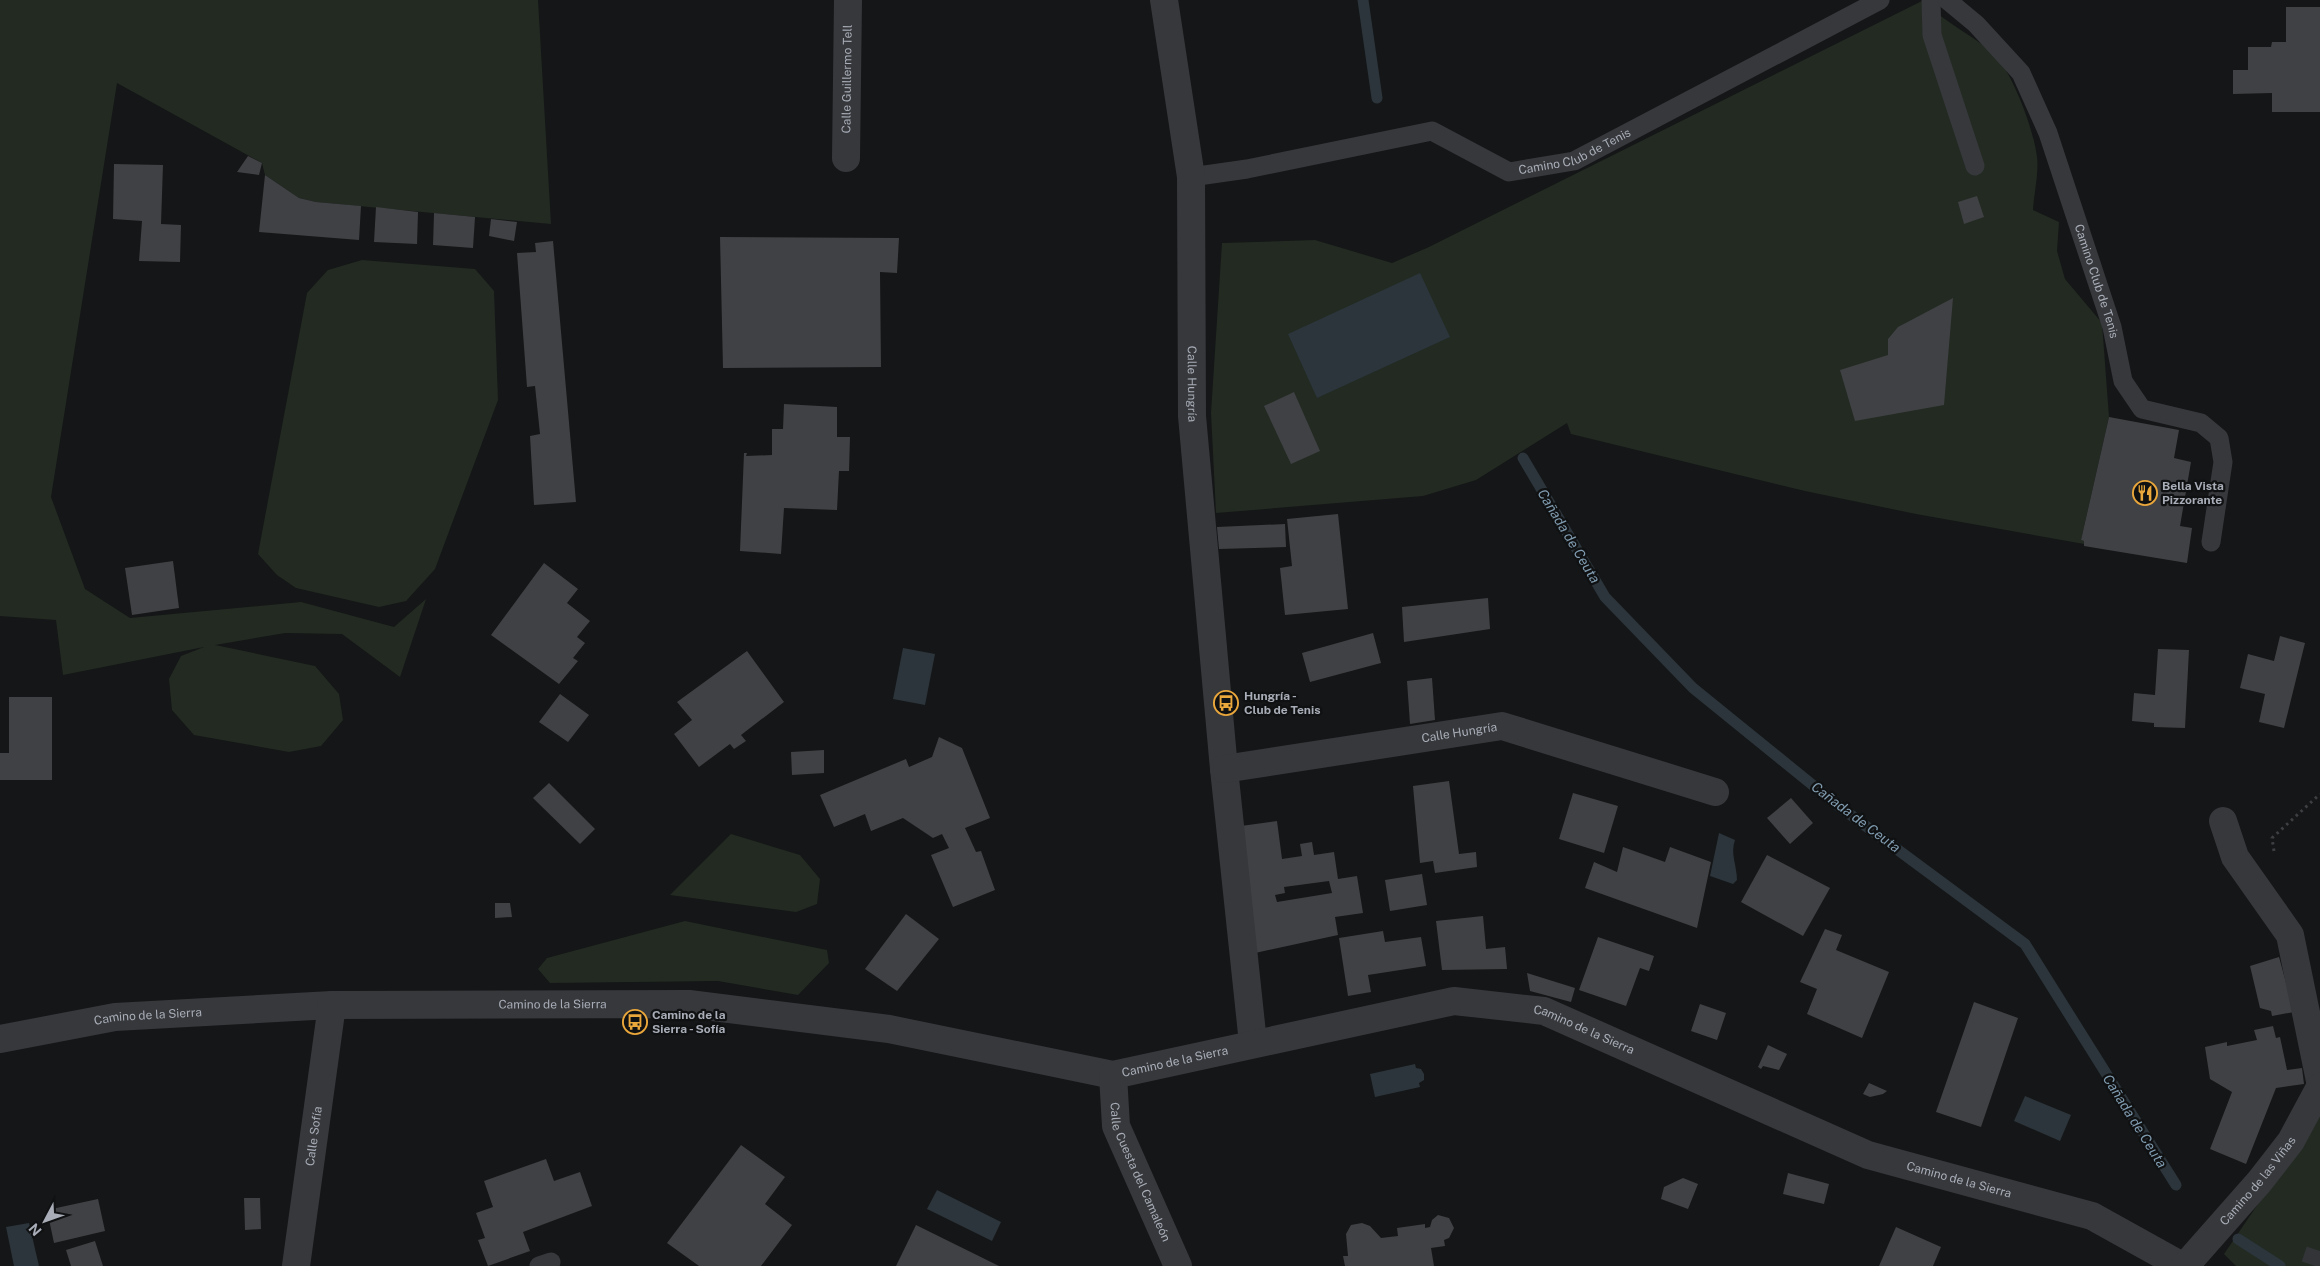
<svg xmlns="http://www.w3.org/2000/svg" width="2320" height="1266" font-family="'Public Sans',sans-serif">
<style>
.green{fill:#222a22}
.water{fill:#2c353b}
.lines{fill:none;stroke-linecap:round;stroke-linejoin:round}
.stream{stroke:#2c353b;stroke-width:11}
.building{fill:#404144;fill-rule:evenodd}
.highway-tunnel{stroke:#323437;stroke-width:28;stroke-dasharray:28 14;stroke-linecap:butt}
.path{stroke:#3d3f43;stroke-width:3;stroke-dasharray:2.5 4;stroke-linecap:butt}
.lane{stroke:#37383c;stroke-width:19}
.street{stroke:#37383c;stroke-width:28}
.labels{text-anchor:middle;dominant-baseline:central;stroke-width:4.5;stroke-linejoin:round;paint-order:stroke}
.street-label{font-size:12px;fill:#a8adb7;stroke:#101112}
.poi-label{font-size:12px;font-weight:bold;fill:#a8adb7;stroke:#101112;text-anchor:start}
.water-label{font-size:14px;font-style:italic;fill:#809cb0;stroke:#101112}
</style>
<rect width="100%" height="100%" fill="#151617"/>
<g class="green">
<polygon points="0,0 538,0 551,224 316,202 299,198 265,175 262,163 117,83 51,497 85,589 130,618 301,602 394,627 426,599 400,677 342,634 285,633 215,645 315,666 339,694 343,720 321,746 289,752 194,735 172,710 169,679 181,656 204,647 63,675 56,620 0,616"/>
<path d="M1922 1C1943 20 1967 33 1990 50 2011 67 2034 130 2037 157 2039 173 2034 193 2033 210L2059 222 2057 251 2065 279 2102 323 2109 417 2081 540 2084 541V544L1916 514 1805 491 1571 434 1567 423 1476 480 1423 496 1216 513 1211 413 1222 243 1315 240 1392 263 1429 247Z"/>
<polygon points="362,260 475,269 494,291 498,400 435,569 406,601 379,607 296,588 277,575 258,554 307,293 328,270"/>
<polygon points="731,834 800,855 820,879 817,904 796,912 670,895"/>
<polygon points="685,921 827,950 829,963 798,995 718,981 550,983 538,969 547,958"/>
<polygon points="2320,1113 2320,1266 2236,1266 2224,1254"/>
</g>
<g class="water">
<polygon points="1420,273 1450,337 1317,398 1288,334"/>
<polygon points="903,648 935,654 925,705 893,699"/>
<path d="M1719 833 1735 840C1730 853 1737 866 1737 880L1733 884 1710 876Z"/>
<polygon points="1415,1064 1416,1068 1421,1069 1424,1074 1424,1080 1419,1083 1420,1087 1375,1097 1370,1074"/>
<polygon points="2025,1096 2071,1115 2060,1141 2014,1121"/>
<polygon points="937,1190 1001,1222 992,1241 927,1209"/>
<polygon points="29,1223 39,1266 14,1266 6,1227"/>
</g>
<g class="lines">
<g class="stream">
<polyline points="1363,0 1377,98"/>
<polyline points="1523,458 1605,597 1693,688 1836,804 2025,944 2176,1185"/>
<polyline points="2238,1239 2280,1266"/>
</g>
</g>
<g class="building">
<polygon points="2286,7 2320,7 2320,112 2272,112 2272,93 2233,94 2233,70 2248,70 2248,47 2271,47 2272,42 2286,42"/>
<polygon points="248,156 262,163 259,175 237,172"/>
<polygon points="114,164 163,165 161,224 181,225 180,262 139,261 142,221 113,219"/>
<polygon points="265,175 299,198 316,202 361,206 359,240 259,232"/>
<polygon points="1977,196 1984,217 1964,224 1958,202"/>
<polygon points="376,207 418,212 417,244 374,242"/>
<polygon points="434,213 475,217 473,248 433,245"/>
<polygon points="491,219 517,222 514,241 489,236"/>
<polygon points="720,237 899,238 897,273 880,272 881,367 723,368"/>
<polygon points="553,241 576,502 534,505 530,436 540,434 535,386 527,387 517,253 536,252 535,243"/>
<polygon points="1953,298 1944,405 1855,421 1840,370 1888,355 1888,339 1898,327"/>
<polygon points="1294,392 1320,451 1291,464 1264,406"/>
<polygon points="784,404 837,407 837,437 850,437 849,471 839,471 837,510 784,508 781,554 740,551 744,453 747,453 746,456 772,455 772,429 783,429"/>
<polygon points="2109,417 2179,430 2174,458 2191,462 2180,526 2192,528 2187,563 2084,546 2084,541 2081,540"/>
<polygon points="1338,514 1348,609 1285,615 1280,568 1292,566 1287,519"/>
<polygon points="1285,524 1286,547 1219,549 1217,527"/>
<polygon points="173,561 179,608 132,615 125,568"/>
<polygon points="544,563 578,589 567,603 590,621 577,637 585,643 573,658 578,661 559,684 491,635"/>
<polygon points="1488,598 1490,629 1404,642 1402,607"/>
<polygon points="1373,633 1381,663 1310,682 1302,653"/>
<polygon points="2280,636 2305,643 2284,728 2259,722 2265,694 2240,688 2248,654 2274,661"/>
<polygon points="2158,649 2189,650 2185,728 2154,727 2154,723 2132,721 2134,693 2155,695"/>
<polygon points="747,651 784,702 741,735 746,741 734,749 730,744 699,767 674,734 692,720 677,702"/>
<polygon points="1432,678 1435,720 1410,724 1407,681"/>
<polygon points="560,694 589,715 568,742 539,722"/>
<polygon points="9,697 52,697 52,780 0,780 0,753 9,753"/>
<polygon points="939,737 962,748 990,818 965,828 976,852 981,851 995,890 953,907 931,855 949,848 942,834 933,838 903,818 871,831 865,814 834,827 820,795 906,759 909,767 932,757"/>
<polygon points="824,750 824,773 792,775 791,752"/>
<polygon points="1449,781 1459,854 1476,852 1477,867 1435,873 1433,861 1420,863 1413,786"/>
<polygon points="549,783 595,829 580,844 533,798"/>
<polygon points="1573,793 1618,806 1604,853 1559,839"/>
<polygon points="1791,798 1813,823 1790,844 1767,818"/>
<path d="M1277 821 1282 859 1302 856 1300 844 1312 842 1314 855 1334 852 1338 879 1357 876 1363 913 1335 917 1338 935 1255 953 1241 826ZM1329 881 1332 893 1277 902 1275 895 1285 893 1284 887Z"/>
<polygon points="1623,847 1665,862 1670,847 1711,862 1697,928 1585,888 1594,862 1617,872"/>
<polygon points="1767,855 1830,888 1803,936 1741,902"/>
<polygon points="1422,874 1427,905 1390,911 1385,880"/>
<polygon points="495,903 510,903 512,917 495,918"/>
<polygon points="906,914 939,939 897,991 865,969"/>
<polygon points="1483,916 1486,949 1505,947 1507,969 1442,970 1436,921"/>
<polygon points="1825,929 1842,935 1836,950 1889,972 1862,1038 1807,1014 1817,989 1800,982"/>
<polygon points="1383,931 1385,942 1421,937 1426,966 1368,975 1371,992 1348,996 1339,938"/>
<polygon points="1598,937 1654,956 1649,971 1640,968 1626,1006 1579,990"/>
<polygon points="2279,957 2294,1012 2272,1016 2271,1011 2260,1008 2250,966"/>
<polygon points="1527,973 1575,988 1571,1002 1530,991"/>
<polygon points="1974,1002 2018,1018 1981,1127 1936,1112"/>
<polygon points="1700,1004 1726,1013 1717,1040 1691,1031"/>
<polygon points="2273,1026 2276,1038 2280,1037 2287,1070 2302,1068 2304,1084 2276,1088 2246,1164 2210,1149 2232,1092 2210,1079 2205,1047 2227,1042 2227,1046 2257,1040 2254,1030"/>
<polygon points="1768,1045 1787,1054 1779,1070 1763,1066 1761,1069 1758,1067"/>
<polygon points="1869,1083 1887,1091 1883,1094 1870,1097 1863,1094"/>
<polygon points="741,1145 785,1177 765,1204 792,1225 761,1266 699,1266 667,1243"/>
<polygon points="546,1159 554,1181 580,1172 592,1206 523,1232 530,1251 488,1266 478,1240 485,1238 476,1213 493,1207 484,1181"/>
<polygon points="1788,1173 1829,1184 1824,1204 1783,1194"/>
<polygon points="1683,1178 1698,1184 1688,1209 1661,1199 1664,1187"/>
<polygon points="244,1198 260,1198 261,1229 245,1230"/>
<polygon points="98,1199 105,1231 54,1243 47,1210"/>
<polygon points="1438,1215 1449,1218 1454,1228 1449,1238 1444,1240 1445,1246 1431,1248 1434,1266 1345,1266 1343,1256 1348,1256 1346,1234 1351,1225 1362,1223 1370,1226 1381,1238 1398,1236 1397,1228 1425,1224 1425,1228 1430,1227 1432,1220"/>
<polygon points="916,1225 999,1266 896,1266"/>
<polygon points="1896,1227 1941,1247 1933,1266 1879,1266"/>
<polygon points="95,1241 103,1266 71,1266 66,1250"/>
</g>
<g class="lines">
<polyline class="highway-tunnel" points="2315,1266 2320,1251"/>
<polyline class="path" points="2274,851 2272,838 2320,794"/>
<g class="lane">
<polyline points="1931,0 1932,35 1975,166"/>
<path id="s1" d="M1947 0 1976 24 2021 73 2048 133 2112 327 2123 381 2142 409 2201 423 2219 438 2223 462 2211 542"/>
<path id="s2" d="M1191 177 1247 169 1432 131 1509 172 1574 161 1880 0"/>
<polyline points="539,1266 551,1262"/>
</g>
<g class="street">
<path id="s3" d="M1164 0 1191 177 1192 416 1224 769 1253 1043"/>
<path id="s4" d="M846 158 848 0"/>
<path id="s5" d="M1224 769 1502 726 1715 792"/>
<polyline points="2223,821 2235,857 2290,935 2320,1081"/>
<path id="s6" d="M0 1039 115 1017 332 1005 689 1004 889 1029 1113 1075 1454 1001 1544 1011 1868 1155 2092 1216 2182 1266"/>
<path id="s7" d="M1113 1075 1116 1126 1178 1266"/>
<path id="s8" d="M296 1266 332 1005"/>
<path id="s9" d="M2185 1266 2260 1181 2291 1141 2320 1087"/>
</g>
</g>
<defs>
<symbol id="restaurant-ring" viewBox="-11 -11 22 22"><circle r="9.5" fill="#101112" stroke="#eaa73b" stroke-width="1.5"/><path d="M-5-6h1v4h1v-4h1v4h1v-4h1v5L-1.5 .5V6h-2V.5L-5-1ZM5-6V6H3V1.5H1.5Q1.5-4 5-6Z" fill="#eaa73b"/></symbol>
<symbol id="bus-ring" viewBox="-11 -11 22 22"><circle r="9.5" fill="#101112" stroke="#eaa73b" stroke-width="1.5"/><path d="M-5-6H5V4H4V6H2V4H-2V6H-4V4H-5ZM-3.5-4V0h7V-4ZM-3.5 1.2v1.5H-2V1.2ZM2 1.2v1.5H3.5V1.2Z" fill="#eaa73b"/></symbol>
</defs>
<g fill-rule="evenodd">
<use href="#restaurant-ring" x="2131" y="479" width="28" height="28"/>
<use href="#bus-ring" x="1212" y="689" width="28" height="28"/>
<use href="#bus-ring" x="621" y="1008" width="28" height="28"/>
</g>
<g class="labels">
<g class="street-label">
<text stroke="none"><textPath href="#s4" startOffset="79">Calle Guillermo Tell</textPath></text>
<text stroke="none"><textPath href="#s2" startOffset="402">Camino Club de Tenis</textPath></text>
<text stroke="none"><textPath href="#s1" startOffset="326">Camino Club de Tenis</textPath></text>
<text stroke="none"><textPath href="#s3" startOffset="386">Calle Hungría</textPath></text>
<text stroke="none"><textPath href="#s5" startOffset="238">Calle Hungría</textPath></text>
<text stroke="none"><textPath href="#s6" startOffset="555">Camino de la Sierra</textPath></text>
<text stroke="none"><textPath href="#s6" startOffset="150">Camino de la Sierra</textPath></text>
<text stroke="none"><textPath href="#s6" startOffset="1605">Camino de la Sierra</textPath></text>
<text stroke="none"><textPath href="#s6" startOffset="1185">Camino de la Sierra</textPath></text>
<text stroke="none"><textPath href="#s8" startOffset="131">Calle Sofía</textPath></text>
<text stroke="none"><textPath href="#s7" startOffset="102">Calle Cuesta del Camaleón</textPath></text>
<text stroke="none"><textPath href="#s6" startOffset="2010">Camino de la Sierra</textPath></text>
<text stroke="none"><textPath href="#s9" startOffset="112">Camino de las Viñas</textPath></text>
</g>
<g class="poi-label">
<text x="2162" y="486">Bella Vista<tspan x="2162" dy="14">Pizzorante</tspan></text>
<text x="1244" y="696">Hungría -<tspan x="1244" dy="14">Club de Tenis</tspan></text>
<text x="652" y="1015">Camino de la<tspan x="652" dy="14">Sierra - Sofía</tspan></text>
</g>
<g class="water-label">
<text transform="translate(1569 536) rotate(59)">Cañada de Ceuta</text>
<text transform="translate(1856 817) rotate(37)">Cañada de Ceuta</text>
<text transform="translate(2135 1121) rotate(58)">Cañada de Ceuta</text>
</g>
</g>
<g transform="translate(45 1221) rotate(229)" stroke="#101112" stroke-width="4" paint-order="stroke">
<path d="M0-4L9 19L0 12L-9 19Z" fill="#a8adb7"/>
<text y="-8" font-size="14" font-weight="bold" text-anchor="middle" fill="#a8adb7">N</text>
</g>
</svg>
